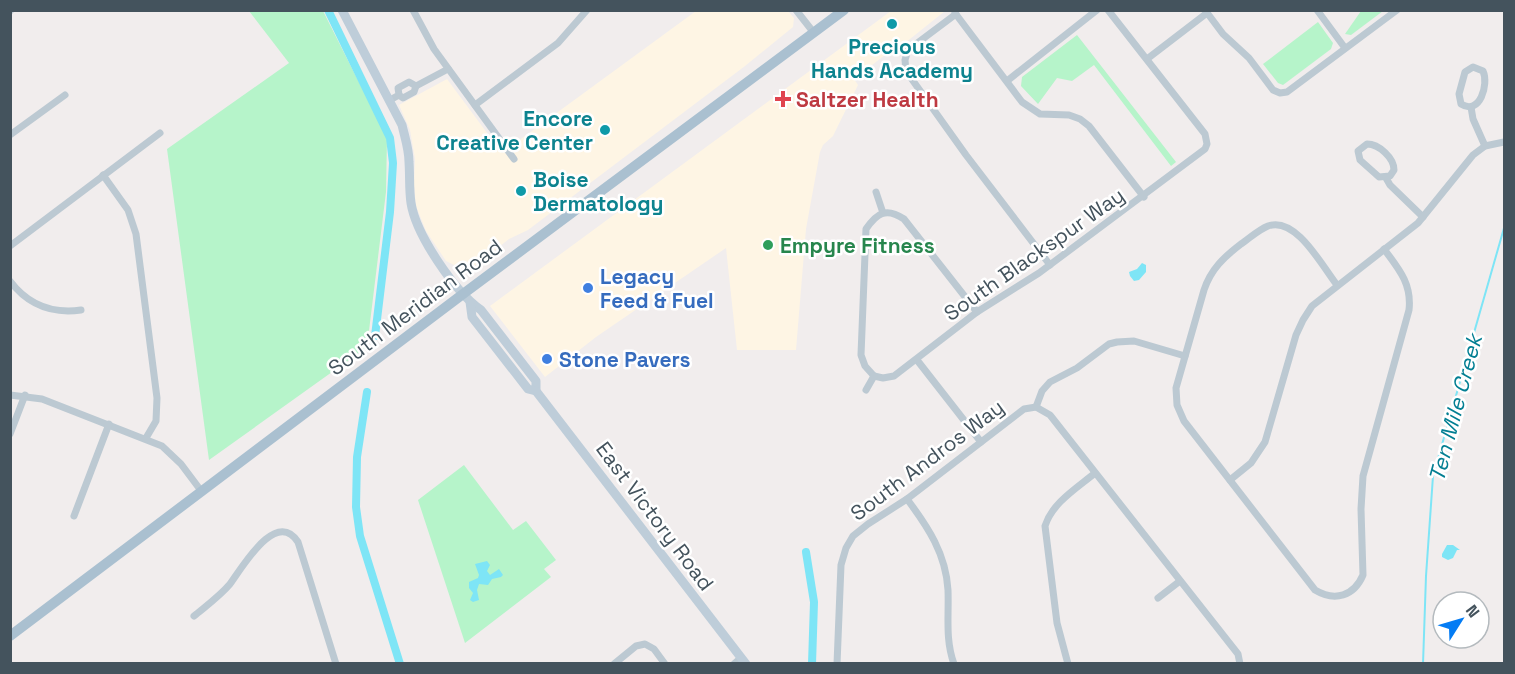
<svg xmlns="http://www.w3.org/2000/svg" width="1515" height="674" font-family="'Space Grotesk',sans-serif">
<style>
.commercial{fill:#fef5e4}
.green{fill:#b6f4ca}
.water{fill:#7ee5f6}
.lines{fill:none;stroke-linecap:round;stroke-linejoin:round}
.stream{stroke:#7ee5f6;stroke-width:2}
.canal{stroke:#7ee5f6;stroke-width:8}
.minor{stroke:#bcc9d2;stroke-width:7}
.secondary{stroke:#becdd9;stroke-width:9}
.primary{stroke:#aac0d0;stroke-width:10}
.culture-dot{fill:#0f9aa8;stroke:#fff;stroke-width:2}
.health-dot{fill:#e0444e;stroke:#fff;stroke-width:2}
.leisure-dot{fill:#2e9e5b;stroke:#fff;stroke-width:2}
.shop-dot{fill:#3f7fe0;stroke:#fff;stroke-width:2}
.labels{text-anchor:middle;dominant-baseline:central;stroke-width:5;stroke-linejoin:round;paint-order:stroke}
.culture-label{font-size:21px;font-weight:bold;fill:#0d838f;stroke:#fff}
.health-label{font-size:21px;font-weight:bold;fill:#be3a42;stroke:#fff;text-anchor:start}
.leisure-label{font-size:21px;font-weight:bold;fill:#27864d;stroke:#fff;text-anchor:start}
.street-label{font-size:21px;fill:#44535d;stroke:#fff}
.shop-label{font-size:21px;font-weight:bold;fill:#366cbe;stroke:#fff;text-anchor:start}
.water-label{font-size:22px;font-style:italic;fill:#037f93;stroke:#fff}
</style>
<rect width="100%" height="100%" fill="#f1eded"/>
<g class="commercial">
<polygon points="696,11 788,11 794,18 793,27 745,66 528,230 509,239 476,265 460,268 446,261 426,231 416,206 414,185 415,159 410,130 399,105 447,79 502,153"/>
<polygon points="945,11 905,43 899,55 885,55 854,79 858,85 833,136 823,145 820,152 806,229 796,350 737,350 726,248 596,337 545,377 490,306 891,11"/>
</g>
<g class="green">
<polygon points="249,11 323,11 387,138 386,192 367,347 209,460 167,149 289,63"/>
<polygon points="1361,11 1383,11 1351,35 1345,34"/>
<polygon points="1318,22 1333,43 1331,49 1283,85 1278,83 1263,64"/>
<polygon points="1077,35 1176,162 1171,166 1094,65 1072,81 1057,78 1038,104 1021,86 1022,77"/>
<polygon points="464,465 513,530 526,521 556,560 544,569 551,577 465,643 418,500"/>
</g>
<g class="water">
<polygon points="1142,263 1146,265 1146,272 1139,280 1134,281 1130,276 1129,272 1137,269"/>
<polygon points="1447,545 1453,545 1460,550 1457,550 1453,558 1448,560 1442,557 1442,554"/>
<polygon points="487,561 490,565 487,571 490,575 499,569 503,575 501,577 492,579 488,585 479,584 477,590 479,600 473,602 470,600 473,593 469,588 469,582 478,578 479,575 475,564"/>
</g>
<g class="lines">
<polyline class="stream" points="1423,664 1426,576 1433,476 1504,228"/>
<g class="canal">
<polyline points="328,10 390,138 393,163 390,212 375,336"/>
<polyline points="367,392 357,457 356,507 360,536 400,664"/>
<polyline points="806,552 814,602 812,664"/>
</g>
<g class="minor">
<polyline points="413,10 434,49 514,159"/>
<polyline points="796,10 814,33"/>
<polyline points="1205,10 1223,34 1249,58 1273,90 1280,93 1287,92 1397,10"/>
<polyline points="1317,10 1345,48"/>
<polyline points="10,11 11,10"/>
<polyline points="955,13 1022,102 1040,114 1069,115 1080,119 1089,126 1144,197"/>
<polyline points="956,14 908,50 905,60 906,71 966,155 1050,265"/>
<polyline points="1147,59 1207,13"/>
<path d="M1473 67 1483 71C1489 84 1480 116 1461 104L1459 94 1465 72Z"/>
<polyline points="1007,81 1097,10"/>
<polyline points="416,86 448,69"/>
<polyline points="390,100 399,95 403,98 414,92 416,86 409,82 398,88 399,95"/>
<polyline points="475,105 558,43 587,10"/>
<polyline points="1471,107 1473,119 1485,146"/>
<polyline points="10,135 65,95"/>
<path d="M1367 144C1379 144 1394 158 1394 170L1390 176 1379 177 1360 160 1358 151Z"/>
<polyline points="103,175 128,210 136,234 157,398 156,421 146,438"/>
<polyline points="1386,178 1390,185 1423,217"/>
<polyline points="876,192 883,213"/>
<polyline points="10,246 160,133"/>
<path d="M10 281C28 305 52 314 81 310"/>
<path d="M1337 285C1322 266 1296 216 1268 226 1258 230 1250 238 1241 244 1224 257 1211 269 1204 290L1176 388 1177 405 1184 421 1315 590C1335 602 1354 596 1363 575L1361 509 1363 476 1409 310C1412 284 1399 269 1384 249"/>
<polyline points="917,360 981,442"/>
<polyline points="874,376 883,378 894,376 977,312 1039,273 1205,149 1207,144 1205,134 1108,10"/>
<path d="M874 376 865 366 861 355 866 229C877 213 886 207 904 219L977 312"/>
<polyline points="866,390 874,376"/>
<polyline points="10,395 42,399 162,446 181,464 202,492"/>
<polyline points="1036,407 1042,391 1050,382 1077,368 1109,344 1117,342 1134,341 1185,356"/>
<polyline points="10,434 25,395"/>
<polyline points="1230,480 1251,463 1265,442 1296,335 1303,320 1312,306 1418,223 1473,155 1485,146 1504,142"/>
<path d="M907 499C928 527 946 554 948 590 949 616 945 639 954 664"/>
<polyline points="74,516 109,424"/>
<polyline points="1158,598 1180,581"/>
<path d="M194 616C206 606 220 596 230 584 242 568 276 508 298 542L336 664"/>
<polyline points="614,664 636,646 645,644 654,649 665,664"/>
<polyline points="734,664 741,658"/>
<polyline points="837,664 841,565 846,548 853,536 868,524 907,499 1024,409 1036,407 1050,415 1238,654 1240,664"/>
<path d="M1068 664 1057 623 1045 526C1052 503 1077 488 1095 473"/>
</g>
<g class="secondary">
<path d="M342 10 402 125C405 138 409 149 409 162 410 176 409 190 411 203 416 235 455 292 481 310L536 381V391L746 664"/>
<polyline points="470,302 472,317 528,389 536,391"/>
</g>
<polyline class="primary" points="10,636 463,294 844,10"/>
</g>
<g class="culture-dot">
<circle cx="892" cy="24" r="6"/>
<circle cx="605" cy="130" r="6"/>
<circle cx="521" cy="191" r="6"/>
</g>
<path class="health-dot" d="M780 90h6v6h6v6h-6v6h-6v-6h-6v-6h6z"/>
<circle class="leisure-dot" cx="768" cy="245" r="6"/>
<g class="shop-dot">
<circle cx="588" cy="288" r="6"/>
<circle cx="547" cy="359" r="6"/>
</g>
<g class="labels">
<g class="culture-label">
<text x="892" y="46">Precious<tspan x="892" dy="24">Hands Academy</tspan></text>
<text x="593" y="118" text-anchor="end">Encore<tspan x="593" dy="24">Creative Center</tspan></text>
<text x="533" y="179" text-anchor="start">Boise<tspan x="533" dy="24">Dermatology</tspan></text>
</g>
<g class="health-label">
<text x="796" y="99">Saltzer Health</text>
</g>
<g class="leisure-label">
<text x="780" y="245">Empyre Fitness</text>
</g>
<g class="street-label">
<text transform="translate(1034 254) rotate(-35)">South Blackspur Way</text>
<text transform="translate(415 307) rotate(-37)">South Meridian Road</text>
<text transform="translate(927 460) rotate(-37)">South Andros Way</text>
<text transform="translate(655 516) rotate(53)">East Victory Road</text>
</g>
<g class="shop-label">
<text x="600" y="276">Legacy<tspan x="600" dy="24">Feed &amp; Fuel</tspan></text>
<text x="559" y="359">Stone Pavers</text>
</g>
<g class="water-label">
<text transform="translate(1455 408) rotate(-75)">Ten Mile Creek</text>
</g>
</g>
<rect width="1515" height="674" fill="none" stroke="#44535d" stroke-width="24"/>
<g transform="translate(1461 620) rotate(53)"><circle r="28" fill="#ffffff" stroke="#b4babe" stroke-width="1.5"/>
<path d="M0-4.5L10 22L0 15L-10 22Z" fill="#047cf4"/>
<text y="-9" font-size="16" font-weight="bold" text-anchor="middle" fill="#44535d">N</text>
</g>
</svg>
